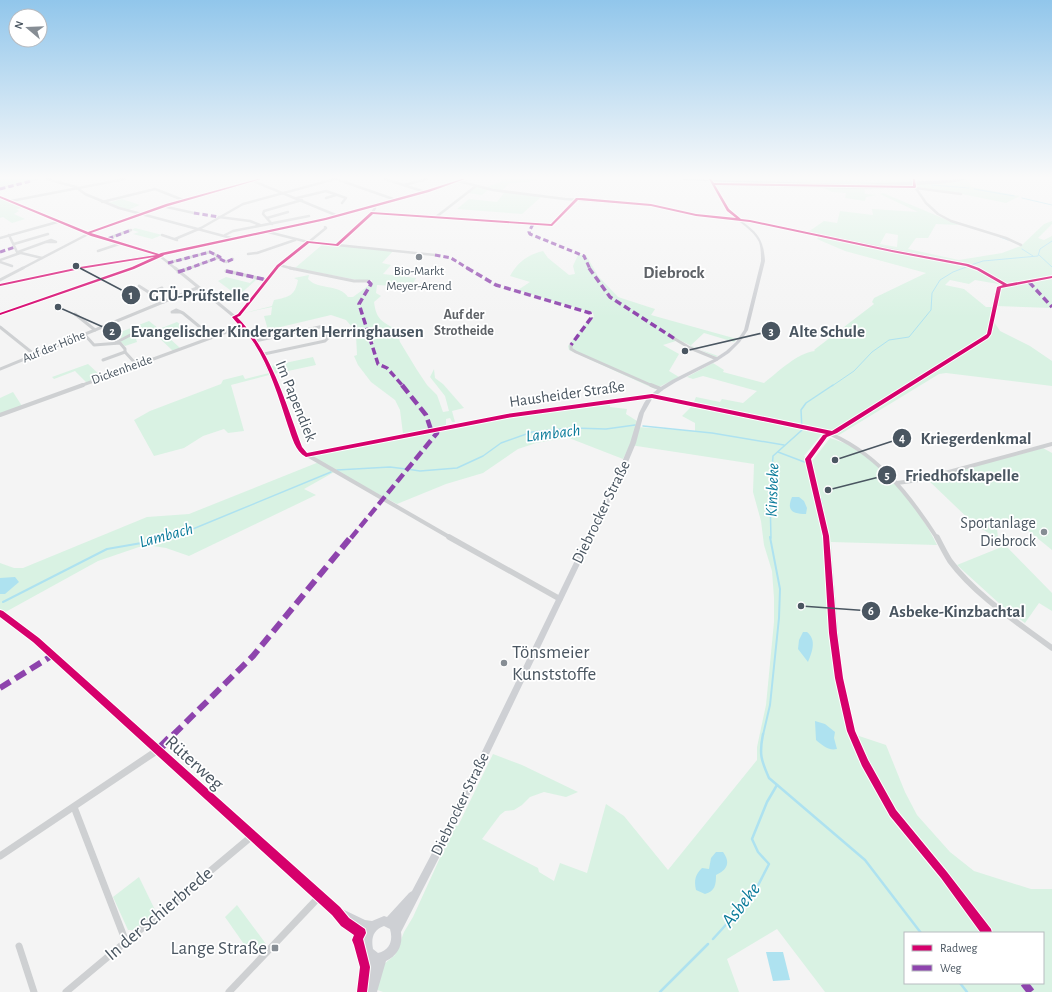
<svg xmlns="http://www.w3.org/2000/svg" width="1052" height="992" font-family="'Alegreya Sans',sans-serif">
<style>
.green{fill:#d9f2e3;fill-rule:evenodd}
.water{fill:#aee2f0}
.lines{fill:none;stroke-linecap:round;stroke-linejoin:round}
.stream-far3{stroke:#aee2f0;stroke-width:1}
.stream-far2{stroke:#aee2f0;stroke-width:1.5}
.stream-far1{stroke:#aee2f0;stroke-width:2}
.stream{stroke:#aee2f0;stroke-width:2.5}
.street-far4{stroke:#ced0d2;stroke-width:2.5}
.street-far3{stroke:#ced0d2;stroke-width:3}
.street-far2{stroke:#ced0d2;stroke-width:4}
.street-far1{stroke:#ced0d2;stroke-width:5.5}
.street{stroke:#ced0d2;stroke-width:7}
.secondary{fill:#ced0d4;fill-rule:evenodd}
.highway{fill:#bec4c9;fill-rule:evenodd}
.quiet-far4{stroke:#8e44ad;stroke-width:3;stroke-dasharray:5.5 3;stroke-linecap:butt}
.quiet-far3{stroke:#8e44ad;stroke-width:3.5;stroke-dasharray:7 3.5;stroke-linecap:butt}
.quiet-far2{stroke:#8e44ad;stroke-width:4.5;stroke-dasharray:10 4.5;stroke-linecap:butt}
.quiet-far1{stroke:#8e44ad;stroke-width:6;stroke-dasharray:12 6;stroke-linecap:butt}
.quiet{stroke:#8e44ad;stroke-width:8;stroke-dasharray:16 8;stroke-linecap:butt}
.cycleway-casing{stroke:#fff;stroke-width:2}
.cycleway{fill:#d6006c;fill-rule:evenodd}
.poi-dot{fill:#868d94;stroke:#fff;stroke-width:1.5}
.labels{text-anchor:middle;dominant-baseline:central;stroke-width:3.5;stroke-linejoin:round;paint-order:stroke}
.far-poi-label{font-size:13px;fill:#4a5661;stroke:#fff}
.far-street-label{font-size:13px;fill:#4a5661;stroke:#fff}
.far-neighbourhood-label{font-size:14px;font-weight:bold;fill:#5f6368;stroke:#fff}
.street-label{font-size:16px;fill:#4a5661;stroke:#fff}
.poi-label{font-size:16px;fill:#4a5661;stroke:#fff;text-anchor:end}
.far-district-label{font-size:17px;font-weight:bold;fill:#5f6368;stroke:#fff}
.water-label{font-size:17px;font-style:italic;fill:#0c7c9b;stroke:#fff}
.near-poi-label{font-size:19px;fill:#4a5661;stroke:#fff;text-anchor:start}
.near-street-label{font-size:19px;fill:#4a5661;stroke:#fff}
.near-water-label{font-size:20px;font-style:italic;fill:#0c7c9b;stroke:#fff}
.leader{fill:none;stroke:#4a5661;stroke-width:1.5}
.callout-dot{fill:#4a5661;stroke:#fff;stroke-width:1.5}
.mark-label{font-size:12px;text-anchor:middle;font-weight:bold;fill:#fff}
.callout-label{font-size:17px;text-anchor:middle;font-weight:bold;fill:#4a5661;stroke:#fff;stroke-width:3.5;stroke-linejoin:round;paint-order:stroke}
</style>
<rect width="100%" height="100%" fill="#f4f4f4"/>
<g class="green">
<polygon points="0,179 37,179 0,187"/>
<path d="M500 179H538L537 181C527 181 520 184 510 183L501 191 478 186 487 187 503 181Z"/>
<polygon points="722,179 798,181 800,179 871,182 913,179 913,182 862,184"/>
<polygon points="969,179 978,179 968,180 971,187 1020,196 1006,203 962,194 918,187 915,184"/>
<polygon points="477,187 541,197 522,214 457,209 469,199 497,202 504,193 488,190 482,195 468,193"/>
<polygon points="822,187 864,188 865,194 877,195 866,197 865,201 845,198 846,193 832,192"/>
<path d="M883 193 959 225 936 224 928 238H916L908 249 959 260 1002 253 1021 246 1044 224 1052 221V224L1038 238 1044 240 1052 236V277L1004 285 975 280 969 284 950 280 945 285 964 289 986 307H993L992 319 1000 331 1030 346 1052 361V386L946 373 939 374 839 435 803 426V428L822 434 804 456 813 460 830 438C838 441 846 443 853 447 888 467 920 510 937 545L831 542 839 644 846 697 856 735 886 745 905 792 917 815 950 852 974 871 1031 889H1052V992H825L777 929 727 959 739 992H383L375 989 384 964 395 955 404 932 413 917 455 825 458 826 493 754 522 765 578 792 566 797 544 792 530 797 522 805 514 810 505 811 500 815 482 839 538 868 539 872 554 881 560 863 587 873 606 804 624 816 668 870 757 760V747L766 705 774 622V598L772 571 764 545 761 521 753 492 754 464 630 445 623 459 569 438H565L536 443 518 449 483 473 446 484 397 504 336 471 304 489 316 495 189 556 166 548 153 546 139 547 98 561 0 615V563L14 568H23L147 517 189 514 319 462 311 456 312 454 403 434 400 410 395 400 371 382 358 365 354 356 357 355 356 335 352 327 346 320 331 315 268 330 264 316 271 315 272 307 244 313 272 306 274 300C289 297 295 296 298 280L294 278 309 275 308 279C318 290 340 284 348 297H353L372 283V280H357L295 268 323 244 393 251 382 263 391 265 383 274 416 278 411 287 377 285 376 293 381 296 374 302C376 318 381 322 396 329L400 342 417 370 427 385 437 395 443 412 449 411 445 396 430 377 434 369 435 378 443 384 464 408 452 411 455 422H452L450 418 446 419V425L443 427 610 404V407L627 409 626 414 637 421V427L695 431V423L682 416 691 407 712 410 693 404 696 397 720 402 722 399 743 403 757 391 703 376 693 379 687 377 713 363 724 370 723 372 764 383C778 372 797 353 815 351L814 350 874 304 872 302 874 298 926 273 845 251 817 239 820 235 808 232 824 221 837 223 840 211 873 215 872 209 918 212 880 194ZM886 233 898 235 897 247 880 244ZM905 933H1043V983H905Z"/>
<polygon points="0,198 23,208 16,209 19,211 14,214 25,219 12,223 3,217 0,218"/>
<polygon points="122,199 140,205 128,210 108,203"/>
<polygon points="135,228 162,235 152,239 133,234 139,232 132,230"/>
<path d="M543 251 548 258 569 275 575 274 573 266 578 255H586L598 276 618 297 655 309 651 315 737 339 734 342 704 333 690 346 718 356 716 357 679 340 663 345 679 354 669 371 679 377 655 389 569 350 568 346 591 317H594L593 313 518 290 530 282 510 276C518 262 527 255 543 251Z"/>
<polygon points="226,277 250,283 255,278 257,279 238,296 218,281"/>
<polygon points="1052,278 1052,308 996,306 1000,287"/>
<polygon points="149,321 159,329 177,322 187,330 168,337 180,348 173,351 153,332 136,339 137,342 125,346 120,341 121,337 118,333"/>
<polygon points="313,357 316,365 274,374 271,366"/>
<polygon points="88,364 102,377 87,383 75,371 54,379 52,377"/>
<polygon points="269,373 269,375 231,385 244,431 228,433 224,429 203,436 184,448 154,456 134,420 150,411 221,384 223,380 243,375 245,379"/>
<polygon points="13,392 22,406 0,414 0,398"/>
<polygon points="1043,448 1052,453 1052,550 1015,520 999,524 997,529 998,538 1052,593 1052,611 1039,603 1025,623 1002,606 957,565 1004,546 992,535 975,525 927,479"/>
<polygon points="139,877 156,912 134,930 128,930 113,897"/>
<polygon points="237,905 266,944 257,953 249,943 246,947 225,917"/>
</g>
<g class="water">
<path d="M792 497H799L804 501 807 508 806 514C793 514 786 511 792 497Z"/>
<polygon points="15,577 19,582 5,594 0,594 0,578"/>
<path d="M803 632H807C817 640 812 652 808 662L798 649 799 640Z"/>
<path d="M815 721 825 724 835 732 834 738 837 749C828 751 822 745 816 740Z"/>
<path d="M716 852H723C731 863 727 870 716 875 716 885 715 891 705 894L696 890C694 880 695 875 702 868L709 869 711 858Z"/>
<polygon points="766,952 783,952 790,980 773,981"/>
</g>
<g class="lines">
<g class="stream-far3">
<polyline points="932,185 969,188"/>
<polyline points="974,189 1014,196"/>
<polyline points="1022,198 1052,205"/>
<polyline points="1000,237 1008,240"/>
<polyline points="1022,249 1033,256"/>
<polyline points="1039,255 1052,267"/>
<polyline points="971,265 983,261 1038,256 1040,249 1052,241"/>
<polyline points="832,386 854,371 872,352 889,340 909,337 931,310 932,293 940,280 953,272 969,266"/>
</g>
<g class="stream-far2">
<polyline points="643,426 712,433 784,445"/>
<polyline points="778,452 807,463 815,495"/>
<polyline points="407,469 420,471 457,468 483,456 501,443 532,432 573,428 606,429 635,425"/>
<polyline points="337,470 390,467 406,469"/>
<polyline points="821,499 828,538"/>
<polyline points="171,538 331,472"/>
<polyline points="771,538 770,498 773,456 802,430 801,410 806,403 833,385"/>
</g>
<g class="stream-far1">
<path d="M828 537C837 603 835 671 855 735"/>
<polyline points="3,602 107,549 176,537"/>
<polyline points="763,735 770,705 779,618 780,589 770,537"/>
</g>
<g class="stream">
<path d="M763 734C759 754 761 760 769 778L865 860 921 933"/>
<polyline points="855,734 882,789"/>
<polyline points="713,939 753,895 769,864 758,852 752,839 767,802 777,785"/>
<polyline points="960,983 967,992"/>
<polyline points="660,992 708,944"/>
</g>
<g class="street-far4">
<polyline points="47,179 76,187 85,194 119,208 235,239"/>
<polyline points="336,179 396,200"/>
<polyline points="385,179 425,192"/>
<polyline points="253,181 338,216"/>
<polyline points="458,181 493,190 565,199 651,205 696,215 750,221 967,265 978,269"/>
<polyline points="713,184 864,188 908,187 961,194"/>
<polyline points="404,185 427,179"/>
<polyline points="915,187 926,203 938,214 951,221 1006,238 1021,245"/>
<polyline points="0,197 92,235 157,254"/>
<polyline points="297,198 326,191 346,198 342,203"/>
<polyline points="326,198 336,195"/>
<polyline points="11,201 125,179"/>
<polyline points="102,202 155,189 183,200"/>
<polyline points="162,206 194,213"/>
<polyline points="372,213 552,225 577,199"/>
<polyline points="219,217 250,221 260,225"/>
<polyline points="436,217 476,186"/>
<polyline points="267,218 288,212"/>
<polyline points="272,224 263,214 264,211 302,200"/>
<polyline points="268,232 308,242 435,255"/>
<polyline points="9,235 17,252 42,258"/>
<polyline points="162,235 177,240"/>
<polyline points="225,235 233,231 309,216"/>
<polyline points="0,238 61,221"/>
<polyline points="106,239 131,230"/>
<polyline points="175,239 201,228 243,204 335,179"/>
<polyline points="14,244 48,234"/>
<polyline points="337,245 372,213 375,208 374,206"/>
<polyline points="98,251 122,243"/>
<polyline points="18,252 51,240 56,242 46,242"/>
<polyline points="256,253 248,254 257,253 295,240"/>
<polyline points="160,256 176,269"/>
<polyline points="220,259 226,262 233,259"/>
<polyline points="0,260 20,253"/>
<polyline points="0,262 12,266"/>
<polyline points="168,263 210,252 220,257 187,269"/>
<polyline points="279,265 294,269"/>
<polyline points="21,269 92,232 167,205 260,179"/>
<polyline points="130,269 156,257"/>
<polyline points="276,269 326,228 325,227"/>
</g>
<g class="street-far3">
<polyline points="175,268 241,322 260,351 276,386"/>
<polyline points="290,268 354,281 368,281"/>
<polyline points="975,268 1006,285"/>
<polyline points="226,271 267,280"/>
<polyline points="178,272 190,268"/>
<polyline points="0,280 23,268"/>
<polyline points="139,286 164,302"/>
<polyline points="149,293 162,288"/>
<polyline points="996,294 999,287 1052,277"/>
<polyline points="180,312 172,312 176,310 183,313 212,337"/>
<polyline points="0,314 133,268"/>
<polyline points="75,314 95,330"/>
<polyline points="234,317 239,315 277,268"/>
<polyline points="0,327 35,355"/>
<polyline points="84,334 94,345 120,343 125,349 125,352 136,364"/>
<polyline points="675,339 690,348 717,359"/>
<polyline points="255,341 324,326 328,338 325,341 264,354"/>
<polyline points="115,343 140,330"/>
<polyline points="571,345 571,349 576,352 653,386"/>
<polyline points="103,360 125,352"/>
<polyline points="0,369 197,288"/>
<polyline points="80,386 243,326"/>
</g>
<g class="street-far2">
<polyline points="276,385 302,452 451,538"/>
<polyline points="651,385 661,389"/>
<polyline points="0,415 83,385"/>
<path d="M306 455 507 416 652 396 823 431C874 450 908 493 937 538"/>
<polyline points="897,483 919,480 1052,444"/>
</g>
<g class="street-far1">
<polyline points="449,537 560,599"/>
<path d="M937 537C941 545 945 553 950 561 976 596 1017 622 1052 648"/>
</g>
<g class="street">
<polyline points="74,807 126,942"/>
<polyline points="0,856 158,750"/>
<polyline points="19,946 34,992"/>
<polyline points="66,992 252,836"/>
<polyline points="229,992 319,897"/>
</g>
<g class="secondary">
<polygon points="38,179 41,179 0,189 0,187"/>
<polygon points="462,179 465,179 429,192 326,220 161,255 159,254 325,218 427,190"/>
<path d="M709 179H711C718 189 723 201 731 211 750 231 763 229 765 261L748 330 740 342 729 353 717 361 676 382 663 390 652 399 644 413 636 443 623 474 447 842 401 932C403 945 398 955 386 961L377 992H362L368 957C363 954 362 947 362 941L341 926 332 915 33 642 0 617V610L3 611 39 638 340 908 365 920 372 921 384 916 387 917 409 893 412 891 441 836 617 474 630 443 639 413 644 403 648 397 659 388 672 380 714 359 726 351 736 342 744 330 761 261C761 255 761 248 759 242 753 229 737 222 728 211 720 201 715 190 709 179ZM384 926 390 929C393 939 391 950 378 953L373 949C371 938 373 930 384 926Z"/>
<polygon points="155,254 157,255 156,256 80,269 0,286 0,284 80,267"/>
</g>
<path class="highway" d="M682 179 859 184 966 179C956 184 927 184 915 185 838 189 761 184 684 180Z"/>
<g class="quiet-far4">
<polyline points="0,189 31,181"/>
<polyline points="194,213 219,217"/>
<polyline points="533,224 529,232 530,234 584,256 590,269"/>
<polyline points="108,239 131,230"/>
<polyline points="0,252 15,247"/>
<polyline points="435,255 451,258 469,269"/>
<polyline points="220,259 226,262 233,259"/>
<polyline points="168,263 210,252 220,257 187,269"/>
</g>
<g class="quiet-far3">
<polyline points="467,268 496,285 590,313 591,318 571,345"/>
<polyline points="589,268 610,297 675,339"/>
<polyline points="226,271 267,280"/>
<polyline points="178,272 190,268"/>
<polyline points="368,281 371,284 359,304 378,364 387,368 403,386"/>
<polyline points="1029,282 1052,307"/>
</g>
<g class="quiet-far2">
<polyline points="402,385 426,415 431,430"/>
<polyline points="351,538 437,433 437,429"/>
</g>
<g class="quiet-far1">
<polyline points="0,688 53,655"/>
<polyline points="173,735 253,656 351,537"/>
</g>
<g class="quiet">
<polyline points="158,750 174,734"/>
<polyline points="1024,983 1031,992"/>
</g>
<defs>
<g id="cycleway">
<polygon points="258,179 261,179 168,206 91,233 159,254 161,253 325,218 427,190 462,179 465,179 429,192 326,220 164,255 163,256 134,269 0,315 0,313 132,267 154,257 80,269 0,286 0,284 80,267 156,255 91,236 0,198 0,196 88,232 166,204"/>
<path d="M709 179H711L714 183 913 186V179H915L916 187 915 188 715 185 729 209 741 219 750 220 892 250 968 264 979 268 1007 284 1052 276V278L1001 288 991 334 988 338 837 433 827 437 811 459 829 536 837 633 843 678 855 731 868 760 896 810 947 872 991 929 992 933H981L941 878 890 816 862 766 847 731 835 678 829 633 823 536 805 459 823 435 826 434 652 398 507 418 306 457C295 451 292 437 288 426 279 398 270 368 254 343 248 333 239 326 232 317L238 314 277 265 307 241 336 244 371 212 551 224 576 198H582L651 204 696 214 736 218 727 211ZM578 200 651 206 696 216 750 222 892 252 966 266 977 270 1003 285 997 287 987 334 984 336 832 431 652 394 507 414 307 453 302 447C285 402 272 352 237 317L240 316 279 267 309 243 338 246 373 214 552 226Z"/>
<polygon points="0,610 3,611 39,638 340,907 349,918 365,929 366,933 363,939 370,967 367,992 357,992 360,967 354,945 352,940 354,935 341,926 332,915 33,642 0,617"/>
</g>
</defs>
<use href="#cycleway" class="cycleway-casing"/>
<use href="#cycleway" class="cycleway"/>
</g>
<linearGradient id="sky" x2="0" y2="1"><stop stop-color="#91c6eb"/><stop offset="0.56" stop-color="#fafafa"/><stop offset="1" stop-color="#fafafa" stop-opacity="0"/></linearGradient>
<rect width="1052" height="317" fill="url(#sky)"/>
<g class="poi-dot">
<circle cx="419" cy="257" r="4"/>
<circle cx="1044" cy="532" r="4"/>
<circle cx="504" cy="663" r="4"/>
<rect x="271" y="944" width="8" height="8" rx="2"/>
</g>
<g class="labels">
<g class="far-poi-label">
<text x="419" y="271">Bio-Markt<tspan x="419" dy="15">Meyer-Arend</tspan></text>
</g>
<g class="far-street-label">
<text transform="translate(54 347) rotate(-22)">Auf der Höhe</text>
<text transform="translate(122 370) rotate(-20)">Dickenheide</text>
</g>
<g class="far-neighbourhood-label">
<text x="464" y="315">Auf der<tspan x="464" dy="16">Strotheide</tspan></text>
</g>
<g class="street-label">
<text transform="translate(567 394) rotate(-8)">Hausheider Straße</text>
<text transform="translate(296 401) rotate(68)">Im Papendiek</text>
<text transform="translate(601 512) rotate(-64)">Diebrocker Straße</text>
<text transform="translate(460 804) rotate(-64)">Diebrocker Straße</text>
</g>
<g class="poi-label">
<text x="1036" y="523">Sportanlage<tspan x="1036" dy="18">Diebrock</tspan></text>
</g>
<g class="far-district-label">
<text x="674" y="272">Diebrock</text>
</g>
<g class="water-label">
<text transform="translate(553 433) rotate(-7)">Lambach</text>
<text transform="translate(772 490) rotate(-88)">Kinsbeke</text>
<text transform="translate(166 535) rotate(-15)">Lambach</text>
</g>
<g class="near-poi-label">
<text x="512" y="652">Tönsmeier<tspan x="512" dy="22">Kunststoffe</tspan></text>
<text x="267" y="948" text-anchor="end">Lange Straße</text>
</g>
<g class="near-street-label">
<text transform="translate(194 763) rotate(42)">Rüterweg</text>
<text transform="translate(159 914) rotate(-40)">In der Schierbrede</text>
</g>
<g class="near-water-label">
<text transform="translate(741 905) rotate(-52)">Asbeke</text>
</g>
</g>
<path class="leader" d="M76 266L131 295M58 307L112 331M685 351L771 331M835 460L902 438M828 490L887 475M801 606L871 611"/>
<g class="callout-dot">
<circle cx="76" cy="266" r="4"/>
<circle cx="58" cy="307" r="4"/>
<circle cx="685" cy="351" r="4"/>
<circle cx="835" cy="460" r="4"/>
<circle cx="828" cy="490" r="4"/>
<circle cx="801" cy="606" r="4"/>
<circle cx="131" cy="295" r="10"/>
<circle cx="112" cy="331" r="10"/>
<circle cx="771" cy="331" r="10"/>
<circle cx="902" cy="438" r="10"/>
<circle cx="887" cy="475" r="10"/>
<circle cx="871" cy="611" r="10"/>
</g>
<g class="mark-label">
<text x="131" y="299">1</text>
<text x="112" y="335">2</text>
<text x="771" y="335">3</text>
<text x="902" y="442">4</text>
<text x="887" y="479">5</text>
<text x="871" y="615">6</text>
</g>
<g class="callout-label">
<text x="199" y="301">GTÜ-Prüfstelle</text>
<text x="277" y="337">Evangelischer Kindergarten Herringhausen</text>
<text x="827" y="337">Alte Schule</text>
<text x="976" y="444">Kriegerdenkmal</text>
<text x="962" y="481">Friedhofskapelle</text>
<text x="957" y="617">Asbeke-Kinzbachtal</text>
</g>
<rect x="904" y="932" width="140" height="52" fill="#ffffff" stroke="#b7bbc0"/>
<rect x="912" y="945" width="20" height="6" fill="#d6006c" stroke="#b7bbc0"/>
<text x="940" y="952" font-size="12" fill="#4a5661">Radweg</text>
<rect x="912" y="965" width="20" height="6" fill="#8e44ad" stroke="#b7bbc0"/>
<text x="940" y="972" font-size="12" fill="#4a5661">Weg</text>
<g transform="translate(28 28) rotate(289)"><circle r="19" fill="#ffffff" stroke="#b7bbc0"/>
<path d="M0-3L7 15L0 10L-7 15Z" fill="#868d94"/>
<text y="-6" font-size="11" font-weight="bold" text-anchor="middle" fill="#4a5661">N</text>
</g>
</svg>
